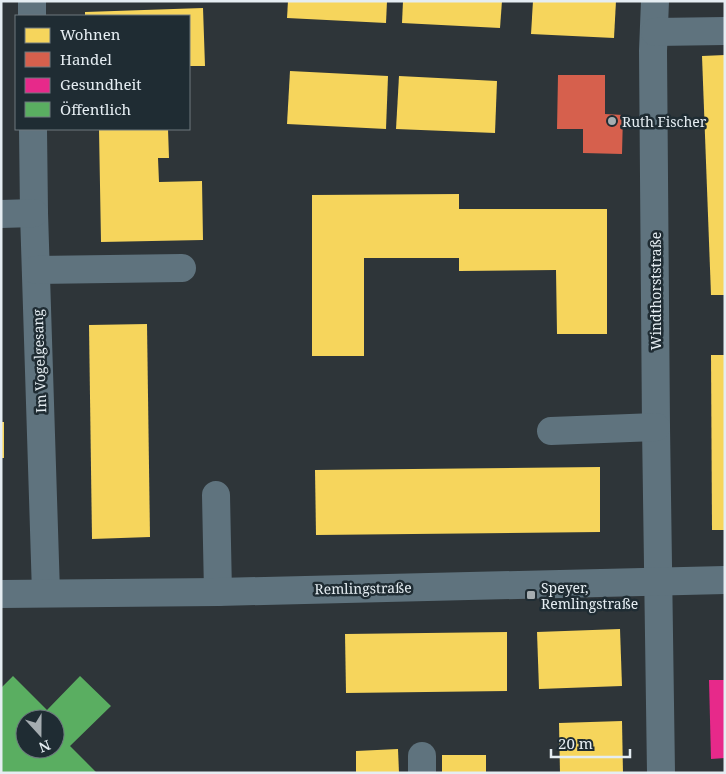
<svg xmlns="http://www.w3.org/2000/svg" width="726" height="774" font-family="'Noto Serif',serif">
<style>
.homes{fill:#f6d55c}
.shops{fill:#d6604d}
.health{fill:#e7298a}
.public{fill:#5aae61;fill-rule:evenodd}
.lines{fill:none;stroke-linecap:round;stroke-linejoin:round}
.minor{stroke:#5f737e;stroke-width:28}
.poi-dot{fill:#a5adb1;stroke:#1f2c33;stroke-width:2}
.labels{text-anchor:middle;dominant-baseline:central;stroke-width:5;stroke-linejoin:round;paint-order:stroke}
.poi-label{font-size:14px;fill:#e5edf2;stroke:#1f2c33;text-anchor:start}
.street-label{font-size:14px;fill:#e5edf2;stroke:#1f2c33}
</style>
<rect width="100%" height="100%" fill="#2e3539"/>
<g class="homes">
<polygon points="288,1 387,1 386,23 287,18"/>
<polygon points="403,1 502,1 500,28 402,23"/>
<polygon points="533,1 616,1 614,38 531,34"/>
<polygon points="203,8 205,66 189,66 189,16 85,16 85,12"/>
<polygon points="725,55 725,295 711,295 702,56"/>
<polygon points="290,71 388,76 386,129 287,124"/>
<polygon points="399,76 497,81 495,133 396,129"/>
<polygon points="99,129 168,129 169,158 158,158 159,182 202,181 203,240 101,242"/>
<polygon points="459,194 459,209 607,209 607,334 557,334 556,270 459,271 459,258 364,258 364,356 312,356 312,195"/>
<polygon points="147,324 150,537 92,539 89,325"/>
<polygon points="711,355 725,355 725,530 712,530"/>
<rect x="1" y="422" width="3" height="36"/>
<polygon points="600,467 600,532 316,535 315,470"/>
<polygon points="620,629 622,686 539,689 537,632"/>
<polygon points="507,632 507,691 346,693 345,634"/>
<polygon points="622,721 623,773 560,773 559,723"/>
<polygon points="398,749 399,773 356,773 356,751"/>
<rect x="442" y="755" width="44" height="18"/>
</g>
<polygon class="shops" points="558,75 605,75 605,114 623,115 622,154 583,153 583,129 557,129"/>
<polygon class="health" points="709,680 725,680 725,758 711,759"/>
<path class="public" d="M13 676 47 710 80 676 111 706 70 746 97 773H1V688ZM25 719H55V749H25Z"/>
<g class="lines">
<g class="minor">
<polyline points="32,1 32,16"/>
<polyline points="655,1 653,51 656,427 661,773"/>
<polyline points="655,32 725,31"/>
<polyline points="33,129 34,213 46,593"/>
<polyline points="1,214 34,213"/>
<polyline points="36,270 182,268"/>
<polyline points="551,431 656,427"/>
<polyline points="216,495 218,592"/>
<polyline points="1,594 218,592 725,580"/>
<polyline points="422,756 422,773"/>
</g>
</g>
<g class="poi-dot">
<circle cx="612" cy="121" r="5"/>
<rect x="526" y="590" width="10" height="10" rx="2.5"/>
</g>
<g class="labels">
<g class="poi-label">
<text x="622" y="121">Ruth Fischer</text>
<text x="541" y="587">Speyer,<tspan x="541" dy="16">Remlingstraße</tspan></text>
</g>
<g class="street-label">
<text transform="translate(655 291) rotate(-90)">Windthorststraße</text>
<text transform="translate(39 361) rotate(-92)">Im Vogelgesang</text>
<text transform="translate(363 588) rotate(-1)">Remlingstraße</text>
</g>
</g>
<rect width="726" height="774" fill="none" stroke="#e5edf2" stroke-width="5"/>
<rect x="15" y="15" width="175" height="115" fill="#1f2c33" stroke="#6e797f"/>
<rect x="25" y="28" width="25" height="15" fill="#f6d55c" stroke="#6e797f"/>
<text x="60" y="40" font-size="15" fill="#e5edf2">Wohnen</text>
<rect x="25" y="52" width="25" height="15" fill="#d6604d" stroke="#6e797f"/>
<text x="60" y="65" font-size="15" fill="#e5edf2">Handel</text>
<rect x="25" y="78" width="25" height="15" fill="#e7298a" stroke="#6e797f"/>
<text x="60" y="90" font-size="15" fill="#e5edf2">Gesundheit</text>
<rect x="25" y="102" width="25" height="15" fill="#5aae61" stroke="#6e797f"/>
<text x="60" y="115" font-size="15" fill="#e5edf2">Öffentlich</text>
<g transform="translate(40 734) rotate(159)"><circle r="24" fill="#1f2c33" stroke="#6e797f"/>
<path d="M0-4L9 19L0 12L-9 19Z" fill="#a5adb1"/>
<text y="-8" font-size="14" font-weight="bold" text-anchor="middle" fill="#e5edf2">N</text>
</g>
<path d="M551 749v8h79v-8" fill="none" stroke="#e5edf2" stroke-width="2.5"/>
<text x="558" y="749" font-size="15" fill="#e5edf2" stroke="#1f2c33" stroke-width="4" paint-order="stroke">20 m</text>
</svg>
